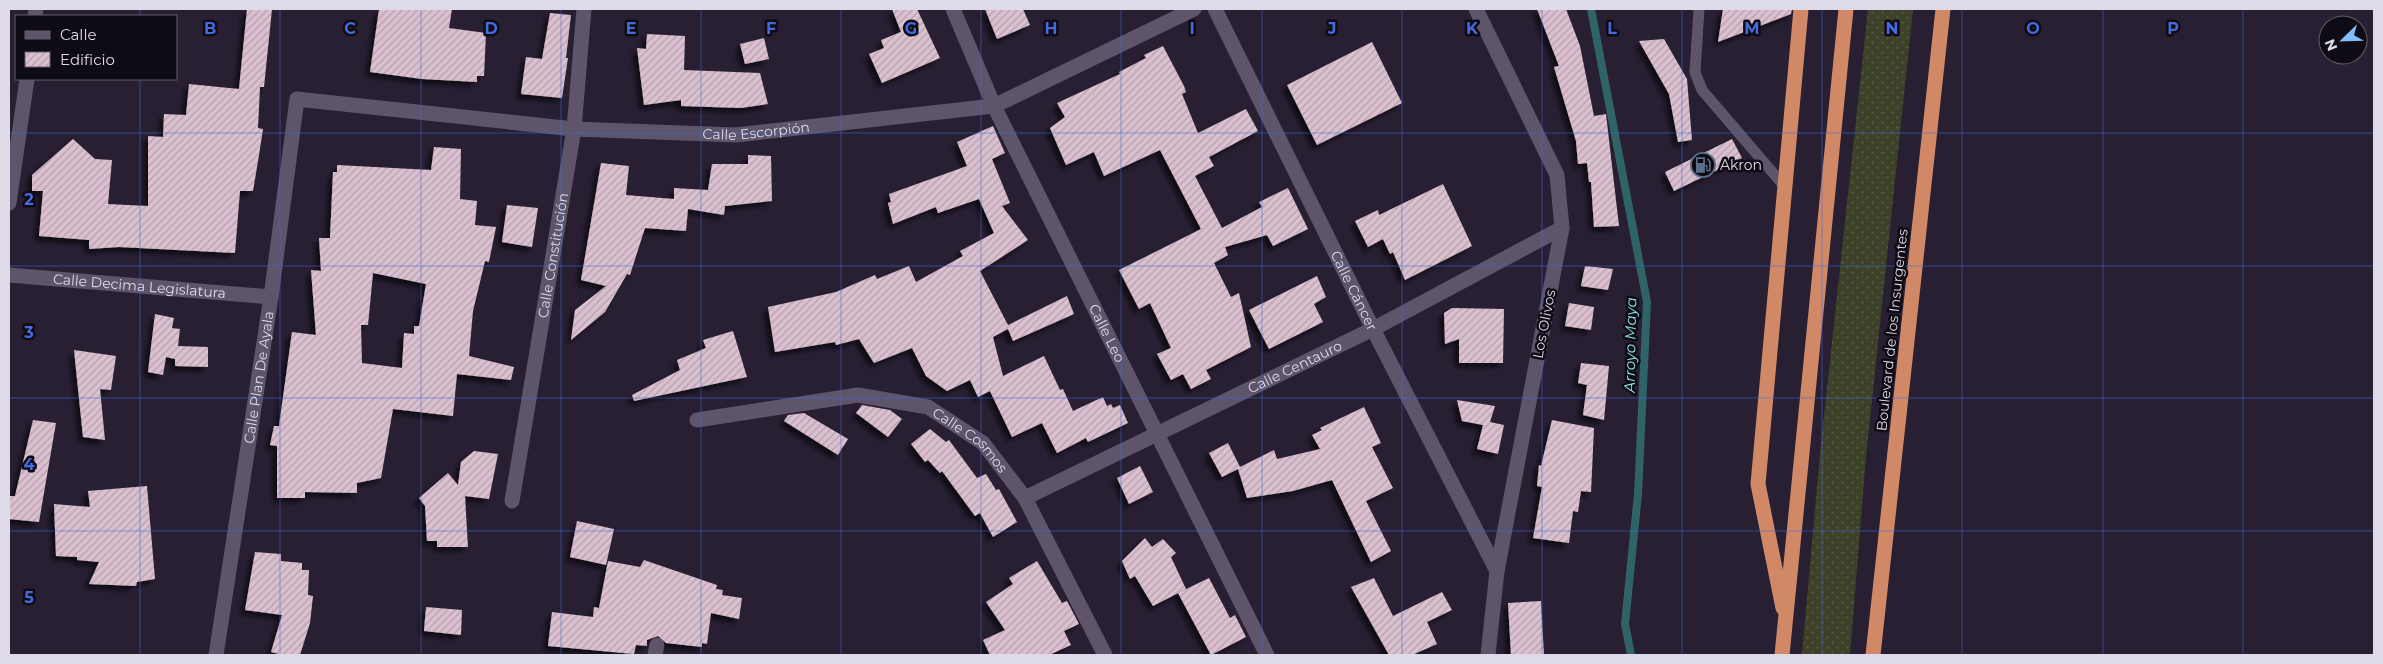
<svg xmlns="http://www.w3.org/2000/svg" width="2383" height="664" font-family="Montserrat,sans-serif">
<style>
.grass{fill:url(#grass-dots)}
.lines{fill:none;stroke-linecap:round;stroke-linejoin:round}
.stream{stroke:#2e6467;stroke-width:8}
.building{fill:url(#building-hatch);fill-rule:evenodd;filter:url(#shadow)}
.lane{stroke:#5e556b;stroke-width:11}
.street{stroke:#5e556b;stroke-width:15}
.secondary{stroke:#5e556b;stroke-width:15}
.highway{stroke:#d08867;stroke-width:15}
.grid{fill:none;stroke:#446adb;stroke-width:1;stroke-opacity:0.55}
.labels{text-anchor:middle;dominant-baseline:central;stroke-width:5;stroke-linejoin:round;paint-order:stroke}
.street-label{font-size:14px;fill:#dfdae7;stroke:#0f0b14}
.poi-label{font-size:14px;fill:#dfdae7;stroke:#0f0b14;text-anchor:start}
.water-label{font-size:15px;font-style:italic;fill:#8ae4e9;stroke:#0f0b14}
.grid-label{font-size:16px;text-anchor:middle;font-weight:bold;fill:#446adb;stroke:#0f0b14;stroke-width:5;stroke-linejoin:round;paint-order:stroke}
</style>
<defs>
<pattern id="grass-dots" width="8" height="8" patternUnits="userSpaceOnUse" patternTransform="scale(1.25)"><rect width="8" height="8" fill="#3c4127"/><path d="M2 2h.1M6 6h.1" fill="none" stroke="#585c46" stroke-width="1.8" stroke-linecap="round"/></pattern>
<pattern id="building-hatch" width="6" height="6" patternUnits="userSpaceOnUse" patternTransform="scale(1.25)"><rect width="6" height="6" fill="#dbc0cf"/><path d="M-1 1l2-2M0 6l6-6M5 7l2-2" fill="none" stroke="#b5a0ac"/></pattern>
<filter id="shadow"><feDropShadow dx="-4.5" dy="4.5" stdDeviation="2.5" flood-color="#0009"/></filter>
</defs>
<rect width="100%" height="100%" fill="#281f33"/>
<polygon class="grass" points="1868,9 1913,9 1866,457 1850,655 1802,655 1820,453"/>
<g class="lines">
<polyline class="stream" points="1591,9 1647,302 1638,494 1625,624 1631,655"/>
</g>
<g class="building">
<polygon points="247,9 272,9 264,87 260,87 258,128 263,129 259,155 253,191 240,191 235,253 119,247 89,249 89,240 39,236 43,191 32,191 32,175 73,139 95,159 112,160 108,204 148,206 148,136 163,137 164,114 186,115 189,84 239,89"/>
<polygon points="379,9 452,9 449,28 486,33 484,76 477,76 477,82 422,79 370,72"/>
<polygon points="892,9 917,9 940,58 882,83 869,54 884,48 881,40 901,32"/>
<polygon points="985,9 1023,9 1030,25 997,39"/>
<polygon points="1537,9 1566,9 1580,46 1594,116 1606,114 1619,226 1594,227 1591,182 1589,182 1587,163 1578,164 1576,141 1554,67 1559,66"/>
<polygon points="1723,9 1792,9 1791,14 1718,42"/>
<polygon points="550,13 571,15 566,58 568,58 562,98 521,94 526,57 542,59"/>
<polygon points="647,34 685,36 684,70 760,73 768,104 741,108 681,106 681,100 644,105 637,48 646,49"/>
<polygon points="764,38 769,59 745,64 740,44"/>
<polygon points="1664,39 1687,79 1692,140 1678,142 1669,94 1639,41"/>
<polygon points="1372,42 1402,103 1317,145 1287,85"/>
<polygon points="1163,46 1184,86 1186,92 1182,94 1198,133 1246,109 1258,131 1209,157 1214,166 1195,176 1222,228 1262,207 1259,202 1288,188 1308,229 1273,246 1267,235 1225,247 1228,255 1214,263 1231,297 1239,293 1251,347 1206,370 1211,379 1191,389 1183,374 1171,380 1157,354 1171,348 1150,303 1139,309 1119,270 1201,229 1160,150 1104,176 1094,152 1066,165 1050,128 1065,117 1057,103 1120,74 1119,72 1146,58 1144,55"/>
<polygon points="993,126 1005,153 992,159 1010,203 1002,206 1028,240 980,271 1008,325 1067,296 1074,314 1013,341 1008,329 993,337 1003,376 1044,356 1060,390 1063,389 1073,411 1103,397 1107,406 1111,404 1113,408 1120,405 1128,423 1088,442 1086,438 1057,453 1042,423 1012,437 990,391 978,397 970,380 947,391 926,376 912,348 874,363 859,339 836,345 835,342 775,352 768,307 836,292 875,275 877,279 909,266 916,282 963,256 960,251 994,233 979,199 938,213 936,207 893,224 888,203 891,202 889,194 967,166 957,142"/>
<polygon points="1732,139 1742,158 1674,191 1665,172"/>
<path d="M434 147 461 149 460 199 477 201 475 225 496 227 489 262 485 261 473 311 469 356 514 367 511 380 457 374 453 416 393 409 381 478 357 483V493L305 492V498H277V446L270 445 274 426H279L292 332 316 335 311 270 321 271 319 238H330L333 172H337V165L431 170ZM373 273 426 284 419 326H414V334L404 333 402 368 362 363 361 325H368Z"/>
<polygon points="748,155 771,156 772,201 725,206 724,215 688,209 686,231 645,228 630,275 627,274 605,312 571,340 575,310 606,286 581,280 601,163 629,166 626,195 674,199 674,188 708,190 712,164 748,164"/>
<polygon points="1443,184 1472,246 1405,280 1393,252 1390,254 1383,239 1368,247 1355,221 1378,210 1379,215"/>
<polygon points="507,205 538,208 532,247 502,242"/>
<polygon points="1585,266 1613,269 1608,290 1581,286"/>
<polygon points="1317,276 1326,297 1314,304 1323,322 1269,349 1249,310"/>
<polygon points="1569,303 1594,307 1591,330 1565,326"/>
<polygon points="1452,308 1504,309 1503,363 1459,363 1459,339 1445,344 1444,313"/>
<polygon points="155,314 174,318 172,328 180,329 178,346 208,347 208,367 175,366 175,359 166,357 163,375 148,372"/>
<polygon points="733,331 747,377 634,401 632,395 680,370 677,360 706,348 703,340"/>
<polygon points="74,350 116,356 111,390 100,389 105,440 83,437"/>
<polygon points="1581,363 1609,366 1604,420 1583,415 1587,385 1578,383"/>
<polygon points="1457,400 1495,406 1490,422 1504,425 1498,454 1477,449 1483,425 1462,421"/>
<polygon points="862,405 890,410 902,419 888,437 856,413"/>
<polygon points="1364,407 1381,443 1372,447 1393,488 1366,501 1391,551 1371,562 1332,480 1293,491 1247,498 1238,469 1222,477 1209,453 1228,443 1240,467 1274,450 1277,459 1320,449 1312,435 1322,430 1320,428"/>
<polygon points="804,413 848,439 838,455 784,421 788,415"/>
<polygon points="33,420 56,423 39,522 9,519 9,496 15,496"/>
<polygon points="1552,420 1594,428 1591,492 1581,491 1578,512 1573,511 1569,543 1533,538 1542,487 1537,486 1539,465 1541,466"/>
<polygon points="930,429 946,442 949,440 977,478 986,474 996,490 999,489 1017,522 993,537 980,513 975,516 942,471 940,473 928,460 925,462 911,444"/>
<polygon points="474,451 498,454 489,499 465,496 468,547 437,547 437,541 427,541 425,506 419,498 448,473 458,485 461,462"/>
<polygon points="1140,466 1153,492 1129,504 1117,478"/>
<polygon points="147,486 155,579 137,582 136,586 89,584 99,562 77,560 77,557 56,556 54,504 90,507 88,491"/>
<polygon points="577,521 614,529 606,565 570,557"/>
<polygon points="1145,538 1152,547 1163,539 1176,553 1171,557 1186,589 1153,606 1135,576 1130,579 1122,561"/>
<polygon points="255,552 281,554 281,561 302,563 302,570 309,570 308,595 313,596 310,623 300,655 283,655 271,652 282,615 245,610"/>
<polygon points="644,560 717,585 716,589 723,590 722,595 742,598 739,619 711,613 707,644 702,643 702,647 666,643 658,636 647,640 647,646 636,645 634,654 548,646 552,612 593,617 594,607 599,608 608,561 640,567"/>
<polygon points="1037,561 1062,603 1067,601 1079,624 1064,631 1071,645 1049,655 990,655 983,640 1005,630 986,602 1013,584 1009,578"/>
<polygon points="1209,578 1230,618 1235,615 1246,637 1211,655 1178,593"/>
<polygon points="1374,578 1393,616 1442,592 1452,610 1427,622 1437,644 1412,655 1389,655 1351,587"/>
<polygon points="1541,601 1544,655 1511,655 1508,603"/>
<polygon points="426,607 462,610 461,635 424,631"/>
</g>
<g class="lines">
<polyline class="lane" points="1699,9 1695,72 1702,90 1785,187"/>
<g class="street">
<path id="s1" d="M953 9 994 106 1267 655"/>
<path id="s2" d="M1215 9 1373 329 1497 571"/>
<polyline points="35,16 36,9"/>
<path id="s3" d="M297 99 574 129 736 135 994 106 1194 9"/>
<polyline points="9,203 27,79"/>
<path id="s4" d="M9 275 271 297"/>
<path id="s5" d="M697 420 858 395 928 407 983 443 1025 498 1105 655"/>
<path id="s6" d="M1025 498 1373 329 1562 228"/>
<path id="s7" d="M512 501 574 129 584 9"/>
<polyline points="655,655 657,645"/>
</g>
<g class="secondary">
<polyline points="1476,9 1557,175 1562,228 1497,571 1488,655"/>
<path id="s8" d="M216 655 271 297 297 99"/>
</g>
<g class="highway">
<polyline points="1783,608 1758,484 1801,9"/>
<polyline points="1782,655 1846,9"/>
<polyline points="1873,655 1943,9"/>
</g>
</g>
<path class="grid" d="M140 9V16M280 9V655M421 9V655M561 9V655M701 9V655M841 9V655M981 9V655M1121 9V655M1262 9V655M1402 9V655M1542 9V655M1682 9V655M1822 9V655M1962 9V655M2103 9V655M2243 9V655M140 79V655M9 133H2374M9 266H2374M9 398H2374M9 531H2374"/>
<defs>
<symbol id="fuel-ring" viewBox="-11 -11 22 22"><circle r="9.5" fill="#0f0b14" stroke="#5c6f8a" stroke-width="1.5"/><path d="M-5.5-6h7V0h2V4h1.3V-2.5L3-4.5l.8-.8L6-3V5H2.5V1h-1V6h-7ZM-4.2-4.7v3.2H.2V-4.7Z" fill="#5c6f8a"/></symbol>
</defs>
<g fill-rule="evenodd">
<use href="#fuel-ring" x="1689" y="151" width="28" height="28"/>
</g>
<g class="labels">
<g class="street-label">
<text stroke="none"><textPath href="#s3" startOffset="461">Calle Escorpión</textPath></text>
<text stroke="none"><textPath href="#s7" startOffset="249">Calle Constitución</textPath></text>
<text stroke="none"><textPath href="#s4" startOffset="131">Calle Decima Legislatura</textPath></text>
<text stroke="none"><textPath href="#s2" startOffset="314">Calle Cáncer</textPath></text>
<text transform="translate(1544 324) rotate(-79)">Los Olivos</text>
<text transform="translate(1892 330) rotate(-84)">Boulevard de los Insurgentes</text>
<text stroke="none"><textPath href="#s1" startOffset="359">Calle Leo</textPath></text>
<text stroke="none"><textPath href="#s6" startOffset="300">Calle Centauro</textPath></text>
<text stroke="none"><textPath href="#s8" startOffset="281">Calle Plan De Ayala</textPath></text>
<text stroke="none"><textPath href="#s5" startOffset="288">Calle Cosmos</textPath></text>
</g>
<g class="poi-label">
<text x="1720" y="165">Akron</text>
</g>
<g class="water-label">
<text transform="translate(1630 345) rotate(-89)">Arroyo Maya</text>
</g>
</g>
<g class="grid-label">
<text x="210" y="34">B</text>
<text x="350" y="34">C</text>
<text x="491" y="34">D</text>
<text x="631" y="34">E</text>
<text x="771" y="34">F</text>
<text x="911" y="34">G</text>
<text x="1051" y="34">H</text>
<text x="1192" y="34">I</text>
<text x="1332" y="34">J</text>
<text x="1472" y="34">K</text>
<text x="1612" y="34">L</text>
<text x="1752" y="34">M</text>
<text x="1892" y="34">N</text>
<text x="2033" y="34">O</text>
<text x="2173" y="34">P</text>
<text x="29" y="205">2</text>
<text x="29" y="338">3</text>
<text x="29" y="470">4</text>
<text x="29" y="603">5</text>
</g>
<rect width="2383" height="664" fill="none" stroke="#dfdae7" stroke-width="20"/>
<rect x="15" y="15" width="162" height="65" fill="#0f0b14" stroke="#625e68"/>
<rect x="25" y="31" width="25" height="8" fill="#5e556b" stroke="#625e68"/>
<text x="60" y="40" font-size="15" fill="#dfdae7">Calle</text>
<rect x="25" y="52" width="25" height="15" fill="url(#building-hatch)" stroke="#625e68"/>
<text x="60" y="65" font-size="15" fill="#dfdae7">Edificio</text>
<g transform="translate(2343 40) rotate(247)"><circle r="24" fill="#0f0b14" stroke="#625e68"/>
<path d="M0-4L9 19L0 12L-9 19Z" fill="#80bdfa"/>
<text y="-8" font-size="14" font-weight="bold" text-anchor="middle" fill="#dfdae7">N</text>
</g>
</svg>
